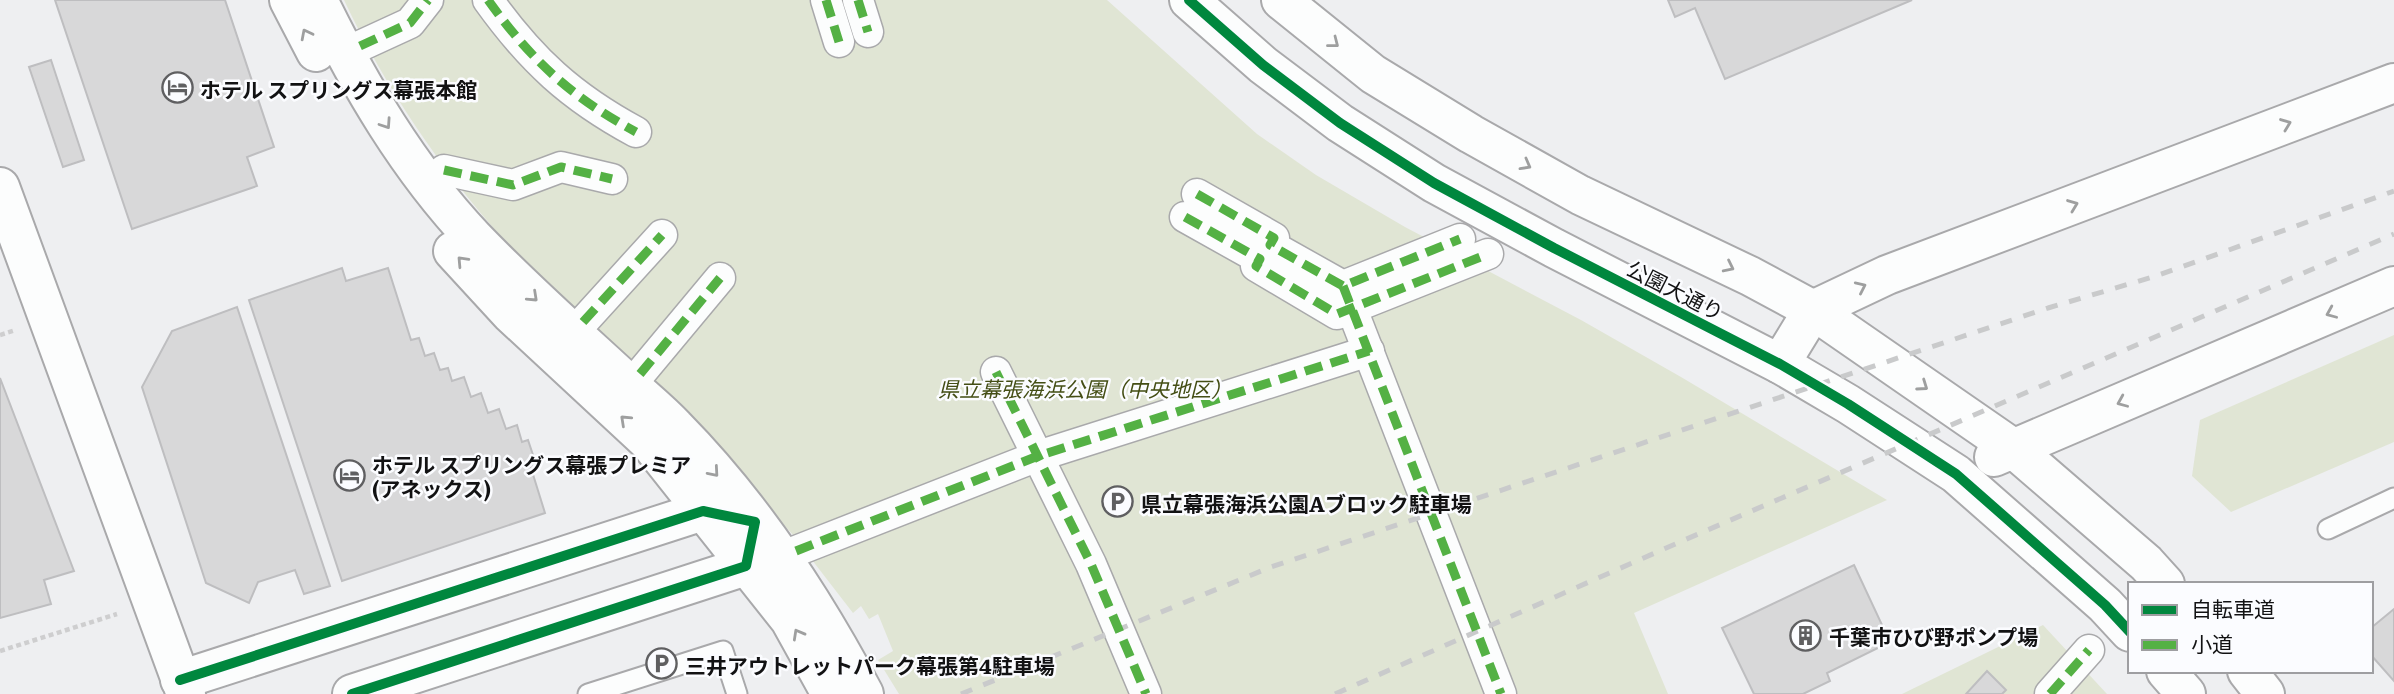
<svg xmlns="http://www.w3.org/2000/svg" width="2394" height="694" font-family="Literata,'Noto Sans JP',serif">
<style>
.green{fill:#e0e5d4}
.building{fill:#d8d8d9;stroke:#bebec0;stroke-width:2}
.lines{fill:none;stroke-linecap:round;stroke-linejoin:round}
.service-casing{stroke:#a9a9ab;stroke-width:23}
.pedestrian-casing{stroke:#a9a9ab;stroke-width:33}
.minor-casing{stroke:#a9a9ab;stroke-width:42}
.tertiary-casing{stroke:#a9a9ab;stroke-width:42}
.path{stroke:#cececf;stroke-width:4.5;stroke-dasharray:5 3.5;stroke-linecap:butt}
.service{stroke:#fcfdfd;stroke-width:19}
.pedestrian{stroke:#fcfdfd;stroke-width:30}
.minor{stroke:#fcfdfd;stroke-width:38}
.tertiary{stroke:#fcfdfd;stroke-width:38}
.rail{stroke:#c9cacb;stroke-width:5;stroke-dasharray:12 12;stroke-linecap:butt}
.quiet{stroke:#54b144;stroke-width:9;stroke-dasharray:18 9;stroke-linecap:butt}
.cycleway-casing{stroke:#fbfcff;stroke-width:15}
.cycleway{stroke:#00873e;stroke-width:10}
.oneway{stroke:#9e9f9f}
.labels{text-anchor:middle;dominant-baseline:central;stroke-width:5;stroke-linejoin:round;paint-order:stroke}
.poi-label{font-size:21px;font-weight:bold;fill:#121213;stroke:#fbfcff;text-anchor:start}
.street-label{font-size:21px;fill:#121213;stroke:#fbfcff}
.park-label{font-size:21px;font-style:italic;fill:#444e15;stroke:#fbfcff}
</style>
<rect width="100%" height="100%" fill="#eeeff1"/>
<g class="green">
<path d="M344 0H1107L1257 134 1316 175 1405 227 1581 320 1681 377 1887 500 1634 613 1668 694H899L878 660 893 651 878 614 869 619 861 606 853 613 812 560 814 558 692 424 671 395 666 397C612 346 556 297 506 242 440 169 385 87 344 0Z"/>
<polygon points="2394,335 2394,442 2231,512 2192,476 2200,420"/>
<polygon points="2043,625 2107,694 1902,694"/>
</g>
<g class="building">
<polygon points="55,0 225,0 274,147 247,157 257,186 132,229"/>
<polygon points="1668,0 1912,0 1725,79 1695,8 1675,17"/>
<polygon points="51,60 84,160 63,167 29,67"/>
<polygon points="342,268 346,281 388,268 411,340 419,338 425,356 434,353 440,370 448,368 452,381 464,377 471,397 481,393 488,413 499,409 506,429 517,425 522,442 528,440 537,467 531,468 545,513 342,581 249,300"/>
<polygon points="237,307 330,586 304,594 295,570 258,582 249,603 206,583 142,387 172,331"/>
<polygon points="0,378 74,571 44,580 51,604 0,618"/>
<polygon points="1854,565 1890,642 1827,673 1830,681 1803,694 1754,694 1722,628"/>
<polygon points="2394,609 2394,681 2371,655 2371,628"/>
<polygon points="1987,671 2006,690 2002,694 1966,694"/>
</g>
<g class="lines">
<defs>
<g id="service">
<polyline points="2328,529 2394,498"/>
<polyline points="588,694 723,651 737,694"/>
</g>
<g id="pedestrian">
<path d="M488 0C531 60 571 97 636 132"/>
<polyline points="826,0 839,42"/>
<polyline points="858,0 868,32"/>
<polyline points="360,46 410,23 428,0"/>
<polyline points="444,170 513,185 561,167 612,179"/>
<polyline points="1197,194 1274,238 1270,245 1343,286 1460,239"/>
<polyline points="1185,217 1260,259 1256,266 1337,314 1488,254"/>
<polyline points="1343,286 1501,694"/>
<polyline points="583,322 662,235"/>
<polyline points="996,372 1091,564 1146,694"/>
<polyline points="640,374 720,278"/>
<polyline points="796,551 1038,456 1369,351"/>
<polyline points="2050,694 2089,650"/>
</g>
<polyline id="minor" points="180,680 703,511 755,522 746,566 352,694"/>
<g id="tertiary">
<polyline points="289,0 316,52"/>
<path d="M318 0C360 86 408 168 474 238 522 288 574 334 624 380 641 396 659 410 675 427 751 504 813 598 864 694"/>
<polyline points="1189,0 1263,65 1340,123 1434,183 1554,248 1780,364 1848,404 1956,474 2105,605 2130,632"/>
<polyline points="1281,0 1373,74 1471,134 1580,195 1750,276 1813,310 2014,449 2146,563 2165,584"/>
<polyline points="0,187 186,694"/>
<polyline points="453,251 510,313 648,441 790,620 831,694"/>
<polyline points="1780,364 1813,310 1887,275 2394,83"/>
<polyline points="1994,457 2394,286"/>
<polyline points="2166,671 2186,694"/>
<polyline points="2247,671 2265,694"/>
</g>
</defs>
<use href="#service" class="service-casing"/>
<use href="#pedestrian" class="pedestrian-casing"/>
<use href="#minor" class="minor-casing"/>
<use href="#tertiary" class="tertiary-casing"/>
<g class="path">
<polyline points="0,335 16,330"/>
<polyline points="0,651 117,614"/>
</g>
<use href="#service" class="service"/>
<use href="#pedestrian" class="pedestrian"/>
<use href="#minor" class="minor"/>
<use href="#tertiary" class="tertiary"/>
<g class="rail">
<polyline points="961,694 1271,567 2048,308 2156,276 2394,191"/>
<polyline points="1335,694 1682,541 2394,234"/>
</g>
<g class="quiet">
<path d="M488 0C531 60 571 97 636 132"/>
<polyline points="826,0 839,42"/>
<polyline points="858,0 868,32"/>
<polyline points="360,46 410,23 428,0"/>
<polyline points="444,170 513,185 561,167 612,179"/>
<polyline points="1197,194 1274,238 1270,245 1343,286 1460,239"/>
<polyline points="1185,217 1260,259 1256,266 1337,314 1488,254"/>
<polyline points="1343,286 1501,694"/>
<polyline points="583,322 662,235"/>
<polyline points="996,372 1091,564 1146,694"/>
<polyline points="640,374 720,278"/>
<polyline points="796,551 1038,456 1369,351"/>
<polyline points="2050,694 2089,650"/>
</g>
<defs>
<g id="cycleway">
<polyline points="1189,0 1263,65 1340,123 1434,183 1554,248 1780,364 1848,404 1956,474 2105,605 2130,632"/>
<polyline points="180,680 703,511 755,522 746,566 352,694"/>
</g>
</defs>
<use href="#cycleway" class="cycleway-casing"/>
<use href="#cycleway" class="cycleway"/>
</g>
<defs><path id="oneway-chevron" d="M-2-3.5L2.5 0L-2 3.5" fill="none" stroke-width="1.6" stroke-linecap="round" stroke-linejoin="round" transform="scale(1.75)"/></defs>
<g class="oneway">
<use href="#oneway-chevron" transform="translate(306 34) rotate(-117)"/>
<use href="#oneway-chevron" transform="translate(1334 43) rotate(38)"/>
<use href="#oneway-chevron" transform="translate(386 124) rotate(56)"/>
<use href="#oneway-chevron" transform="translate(2286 124) rotate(-21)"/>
<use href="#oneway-chevron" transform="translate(1526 165) rotate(29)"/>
<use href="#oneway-chevron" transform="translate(2073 205) rotate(-21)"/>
<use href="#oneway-chevron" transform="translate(462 261) rotate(-133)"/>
<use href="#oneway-chevron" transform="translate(1729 267) rotate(26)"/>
<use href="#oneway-chevron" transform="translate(1861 287) rotate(-25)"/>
<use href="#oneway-chevron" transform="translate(533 297) rotate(43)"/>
<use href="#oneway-chevron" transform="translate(2331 313) rotate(157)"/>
<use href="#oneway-chevron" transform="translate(1923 386) rotate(35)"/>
<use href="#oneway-chevron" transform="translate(2122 402) rotate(157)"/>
<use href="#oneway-chevron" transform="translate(625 420) rotate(-137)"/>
<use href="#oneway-chevron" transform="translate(714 472) rotate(49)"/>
<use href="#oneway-chevron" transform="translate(798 634) rotate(-119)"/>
</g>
<defs>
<symbol id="hotel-ring" viewBox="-11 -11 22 22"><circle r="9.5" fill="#fbfcff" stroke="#5f5f61" stroke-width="1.5"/><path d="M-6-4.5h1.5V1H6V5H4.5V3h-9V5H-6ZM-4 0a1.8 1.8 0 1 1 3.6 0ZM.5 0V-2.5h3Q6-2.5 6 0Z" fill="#5f5f61"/></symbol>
<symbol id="parking-ring" viewBox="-11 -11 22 22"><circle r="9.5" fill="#fbfcff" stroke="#5f5f61" stroke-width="1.5"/><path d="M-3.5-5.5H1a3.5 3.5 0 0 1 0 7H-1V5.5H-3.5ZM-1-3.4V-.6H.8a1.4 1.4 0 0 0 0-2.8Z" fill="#5f5f61"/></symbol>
<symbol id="building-ring" viewBox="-11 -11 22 22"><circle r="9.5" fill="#fbfcff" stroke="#5f5f61" stroke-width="1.5"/><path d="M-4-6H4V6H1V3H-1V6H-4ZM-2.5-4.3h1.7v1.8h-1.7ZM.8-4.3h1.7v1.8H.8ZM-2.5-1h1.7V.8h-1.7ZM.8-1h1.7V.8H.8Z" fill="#5f5f61"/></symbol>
</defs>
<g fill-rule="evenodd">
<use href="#hotel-ring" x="160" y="70" width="35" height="35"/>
<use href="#hotel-ring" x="332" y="458" width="35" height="35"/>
<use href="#parking-ring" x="1100" y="484" width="35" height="35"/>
<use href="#building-ring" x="1788" y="618" width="35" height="35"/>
<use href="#parking-ring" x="644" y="646" width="35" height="35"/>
</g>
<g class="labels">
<g class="poi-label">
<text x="200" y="88">ホテル スプリングス幕張本館</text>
<text x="372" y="463">ホテル スプリングス幕張プレミア<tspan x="372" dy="24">(アネックス)</tspan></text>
<text x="1141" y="502">県立幕張海浜公園Aブロック駐車場</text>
<text x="1829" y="635">千葉市ひび野ポンプ場</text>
<text x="685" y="664">三井アウトレットパーク幕張第4駐車場</text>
</g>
<g class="street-label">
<text transform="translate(1676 289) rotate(27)">公園大通り</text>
</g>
<g class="park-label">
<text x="1085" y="387">県立幕張海浜公園（中央地区）</text>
</g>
</g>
<rect x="2128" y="582" width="245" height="91" fill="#fbfcff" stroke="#9e9ea1" stroke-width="2"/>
<rect x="2142" y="605" width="35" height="10" fill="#00873e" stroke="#9e9ea1" stroke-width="2"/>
<text x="2191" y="617" font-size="21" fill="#121213">自転車道</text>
<rect x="2142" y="640" width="35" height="10" fill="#54b144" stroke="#9e9ea1" stroke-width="2"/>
<text x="2191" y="652" font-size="21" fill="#121213">小道</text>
</svg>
